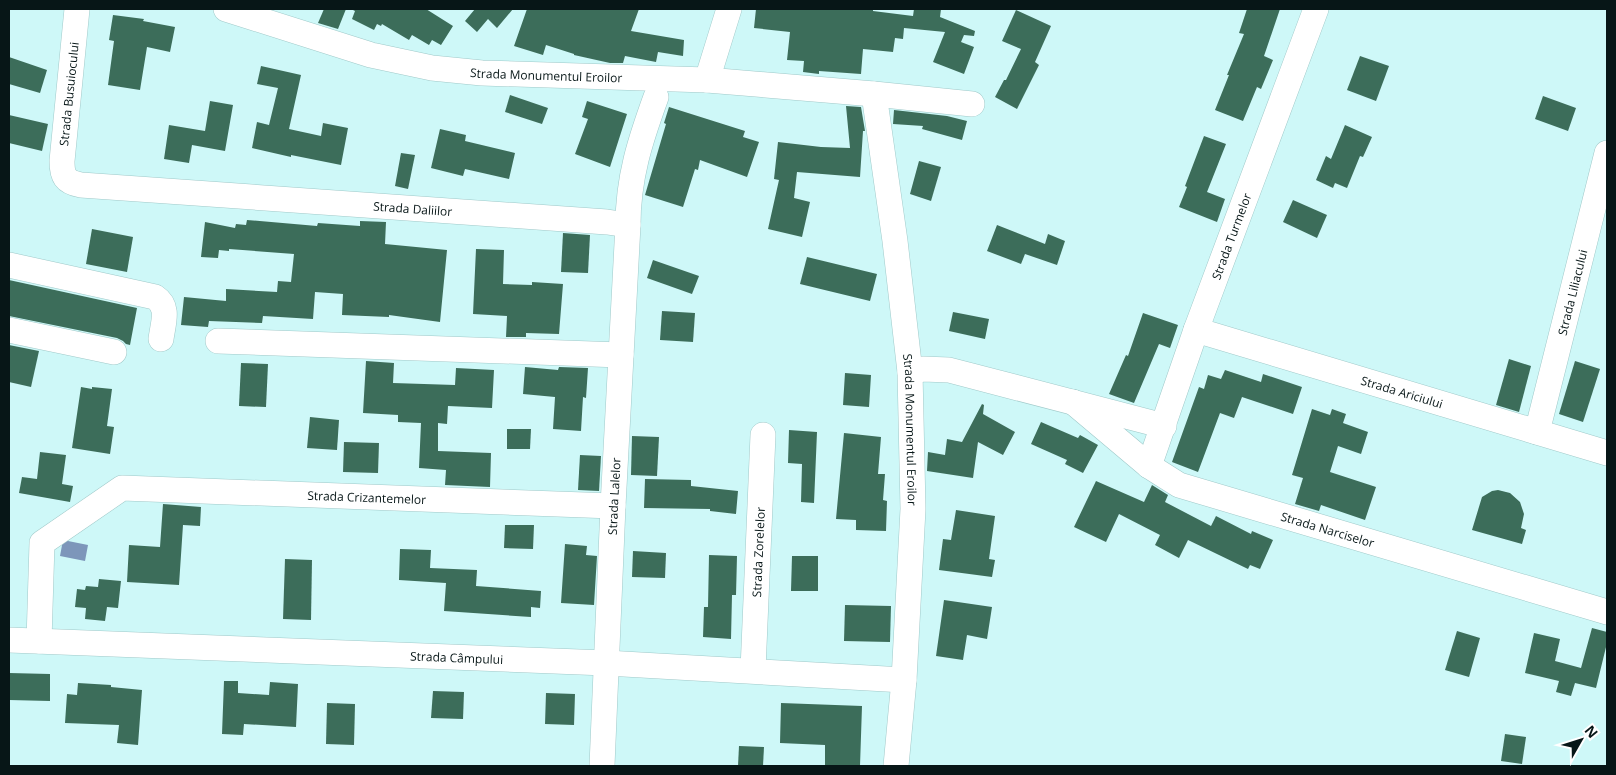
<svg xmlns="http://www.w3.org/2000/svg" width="1616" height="775" font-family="'Open Sans',sans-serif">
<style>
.water{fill:#7d96ba}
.building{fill:#3c6d5a}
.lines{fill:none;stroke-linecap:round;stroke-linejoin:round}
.minor-casing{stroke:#a0c9c9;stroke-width:26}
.minor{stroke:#fff;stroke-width:25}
.labels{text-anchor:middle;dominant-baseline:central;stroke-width:4;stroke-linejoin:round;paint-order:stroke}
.street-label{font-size:12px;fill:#071617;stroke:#fff}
</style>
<rect width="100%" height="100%" fill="#cef8f8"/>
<polygon class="water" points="63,540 88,545 85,561 60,556"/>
<g class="building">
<polygon points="324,9 346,9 338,29 318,23"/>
<polygon points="351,9 426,9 453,26 441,45 432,40 429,45 412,35 409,40 382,24 381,26 377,24 374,30 352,19 355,11"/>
<polygon points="475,9 513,9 497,28 488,19 477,32 465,21"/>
<polygon points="527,9 639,9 631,31 684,40 683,56 658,52 656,62 625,56 623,63 610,63 574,55 574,54 546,45 543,55 514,46"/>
<polygon points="756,9 873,9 873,11 913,16 914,9 941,9 940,17 975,31 974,36 964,35 961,42 974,47 964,74 933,62 945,32 904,28 903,39 895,38 893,52 863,49 861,74 819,71 819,74 803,72 804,61 787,60 790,32 754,28"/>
<polygon points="1247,9 1280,9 1264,56 1273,60 1261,89 1257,87 1243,121 1215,110 1229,75 1227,75 1244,34 1239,33"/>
<polygon points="1016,10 1051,26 1035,62 1039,65 1017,109 995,97 1004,80 1006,80 1021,49 1002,41"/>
<polygon points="113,15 144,19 143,21 175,27 170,52 147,47 140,90 108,85 114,41 109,40"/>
<polygon points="1360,56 1389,66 1376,101 1347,90"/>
<polygon points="9,57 47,70 40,93 9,84"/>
<polygon points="261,66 301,75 289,129 321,136 323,123 348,128 341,165 291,155 291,157 252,148 257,122 269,125 278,88 257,84"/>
<polygon points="510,95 548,108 542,124 505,112"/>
<polygon points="1543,96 1576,108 1568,131 1535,119"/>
<polygon points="210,101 233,105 225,151 192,145 189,163 164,159 169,125 205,131"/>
<polygon points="587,101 627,114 610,167 575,154 588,119 582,117"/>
<polygon points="846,106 861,107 865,131 863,131 860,177 797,172 794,198 810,202 802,237 768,229 779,180 774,179 778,142 821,147 850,148"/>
<polygon points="669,107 745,131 743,137 759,142 747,177 700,160 698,170 695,169 683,207 645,195 666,124 664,123"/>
<polygon points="894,110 947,116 967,121 962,140 922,129 923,126 893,124"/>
<polygon points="9,115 48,124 42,151 9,143"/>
<polygon points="1345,125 1372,137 1363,157 1360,156 1347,188 1335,183 1333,188 1316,180 1326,156 1331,159"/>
<polygon points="440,129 466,135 465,141 515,153 509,179 465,169 463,176 431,168"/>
<polygon points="1204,136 1226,144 1207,192 1225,199 1217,222 1179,207 1187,187 1185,186"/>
<polygon points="401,153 415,155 408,189 395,186"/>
<polygon points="919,161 941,167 931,201 910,194"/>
<polygon points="1293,200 1327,215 1317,238 1283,222"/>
<polygon points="247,220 317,226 318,223 360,226 360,221 386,222 385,244 447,250 440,322 389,315 389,317 342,315 343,294 315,292 313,319 263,316 262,323 209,321 208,327 181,325 184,297 226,301 226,289 277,292 278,281 291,282 294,254 229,249 229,251 219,250 218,258 201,257 205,222 235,228 236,224 246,225"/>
<polygon points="997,225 1045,244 1048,234 1065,241 1057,265 1025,254 1021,264 987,251"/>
<polygon points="92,229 133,237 127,272 86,264"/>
<polygon points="563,233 590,235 588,273 561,272"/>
<polygon points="476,249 504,250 503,284 532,285 532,282 563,284 559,334 526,333 526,337 506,337 507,316 473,314"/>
<polygon points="807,257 877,274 870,301 800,284"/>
<polygon points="653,260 699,276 692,294 647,278"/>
<polygon points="9,280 137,308 130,345 126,344 123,341 117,338 9,316"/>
<polygon points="662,311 695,313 693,342 660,340"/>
<polygon points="953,312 989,319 985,339 949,331"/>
<polygon points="1143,313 1178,325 1170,348 1159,344 1134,403 1109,394 1126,355 1128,356"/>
<polygon points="9,345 39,351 31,387 9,382"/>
<polygon points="1509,359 1531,366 1519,412 1496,405"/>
<polygon points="366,361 394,363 393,383 455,385 456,368 494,370 492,408 448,406 447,424 438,423 438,451 491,453 490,487 445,485 446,470 419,468 421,423 398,422 398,415 363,413"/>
<polygon points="1575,361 1600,369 1583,422 1559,414"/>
<polygon points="241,363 268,364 266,407 239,406"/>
<polygon points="525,367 558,370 559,367 588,368 586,398 583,397 581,431 553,429 555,397 523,394"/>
<polygon points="1225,370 1261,382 1263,374 1302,387 1293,414 1242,397 1234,418 1220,413 1198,472 1172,462 1199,387 1204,389 1208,375 1221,379"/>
<polygon points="845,373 871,375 869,407 843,405"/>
<polygon points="81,387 92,389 92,387 112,389 107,426 114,427 110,454 72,448"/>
<polygon points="982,404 984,405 983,414 1015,432 1003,455 978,442 973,478 927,471 928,452 945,455 947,439 962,442"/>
<polygon points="1312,409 1330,415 1332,409 1346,414 1343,423 1368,432 1361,454 1338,446 1330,472 1376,487 1365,520 1321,505 1319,511 1295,504 1303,478 1292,475"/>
<polygon points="310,417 339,420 337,450 307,448"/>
<polygon points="1041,422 1078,438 1080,435 1098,445 1083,473 1065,464 1067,460 1031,444"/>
<polygon points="507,429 531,429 530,449 507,449"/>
<polygon points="789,430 817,432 814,503 801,502 802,464 788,463"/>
<polygon points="844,433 881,437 878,474 885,474 883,500 887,501 886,531 856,530 856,520 836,519"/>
<polygon points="632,436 659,437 657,476 631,475"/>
<polygon points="344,442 379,443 378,473 343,472"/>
<polygon points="40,452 66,455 62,484 73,486 70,502 19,493 22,477 37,479"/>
<polygon points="580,455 601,456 599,491 578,490"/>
<polygon points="645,479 691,480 691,486 738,491 736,514 710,511 710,509 644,508"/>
<polygon points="1096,481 1144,502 1152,485 1168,495 1165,502 1211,526 1216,516 1251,534 1252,531 1273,540 1260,569 1250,565 1248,569 1188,540 1179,558 1155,545 1160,535 1119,514 1106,542 1074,527"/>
<polygon points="1498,490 1510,493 1520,502 1524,514 1521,528 1526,530 1522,544 1472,530 1482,497 1492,491"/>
<polygon points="163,504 201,507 200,526 183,525 179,585 127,582 129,545 160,547"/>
<polygon points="956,510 995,516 989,559 995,560 992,577 939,570 943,539 951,540"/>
<polygon points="505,525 534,525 533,549 504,548"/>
<polygon points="565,544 587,546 586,555 597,556 594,605 561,603"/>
<polygon points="400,549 431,550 430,568 477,570 476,586 541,591 540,608 531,607 531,617 444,611 446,583 399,580"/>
<polygon points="633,551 666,553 665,578 632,577"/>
<polygon points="709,555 737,556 736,595 732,595 731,639 703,637 704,607 708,607"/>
<polygon points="792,556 818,556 818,591 791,591"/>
<polygon points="285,559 312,560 311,620 283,619"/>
<polygon points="99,579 121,581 118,608 107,607 105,621 85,619 86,608 75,607 77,589 85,590 86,586 98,587"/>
<polygon points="944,600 992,607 987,639 967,635 963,660 936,656"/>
<polygon points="845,605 891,606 890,642 844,641"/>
<polygon points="1592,628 1607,632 1607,643 1596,688 1575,683 1571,696 1556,692 1559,681 1525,673 1534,633 1560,639 1555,661 1581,668"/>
<polygon points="1457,631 1480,638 1469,677 1445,670"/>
<polygon points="9,673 50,674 50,701 9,700"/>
<polygon points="224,681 238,681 238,693 269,695 270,682 298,684 296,727 244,724 243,735 222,734"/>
<polygon points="78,683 111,685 111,687 142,690 138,745 117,743 119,725 65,723 67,694 77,695"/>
<polygon points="433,691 464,692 463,719 431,718"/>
<polygon points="546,693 575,694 574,725 545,724"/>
<polygon points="327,703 355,704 354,745 326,744"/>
<polygon points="781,703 862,706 860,766 825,766 825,745 780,743"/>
<polygon points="1505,734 1526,737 1522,764 1501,761"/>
<polygon points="739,746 764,747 763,766 738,766"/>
</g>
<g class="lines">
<defs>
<g id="minor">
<path id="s1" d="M77 9 62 161C62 176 65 182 81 185L607 222 628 225C628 178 640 141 656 97"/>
<path id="s2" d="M226 9 371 55 432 68 482 73 707 80 874 94 972 104"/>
<polyline points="707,80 729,9"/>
<path id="s3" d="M874 94 895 241 910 372 913 509 904 680 896 766"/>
<path d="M9 265 155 297C170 307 163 323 161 339"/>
<polyline points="9,330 114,352"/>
<path id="s4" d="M1196 330 1607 453"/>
<polyline points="218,341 621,355"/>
<polyline points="910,372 923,369 949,370 1164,426"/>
<path id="s5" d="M1073 402 1149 466 1179 485 1607 612"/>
<path id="s6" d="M1537 432 1607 153"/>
<path id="s7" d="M1149 466 1196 330 1316 9"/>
<path id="s8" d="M9 640 606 663 904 680"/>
<path id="s9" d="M39 641 42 543 122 488 613 506"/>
<path id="s10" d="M753 670 763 435"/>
<path id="s11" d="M602 766 613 506 628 225"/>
</g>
</defs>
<use href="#minor" class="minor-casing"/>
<use href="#minor" class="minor"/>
</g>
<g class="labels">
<g class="street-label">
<text stroke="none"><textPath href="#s2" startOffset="329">Strada Monumentul Eroilor</textPath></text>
<text transform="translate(69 94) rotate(-84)">Strada Busuiocului</text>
<text stroke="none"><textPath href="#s1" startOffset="520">Strada Daliilor</textPath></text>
<text stroke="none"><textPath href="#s7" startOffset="244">Strada Turmelor</textPath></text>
<text stroke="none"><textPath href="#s6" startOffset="144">Strada Liliacului</textPath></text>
<text stroke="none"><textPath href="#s4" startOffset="215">Strada Ariciului</textPath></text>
<text stroke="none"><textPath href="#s3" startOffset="338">Strada Monumentul Eroilor</textPath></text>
<text stroke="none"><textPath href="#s11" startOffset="270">Strada Lalelor</textPath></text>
<text stroke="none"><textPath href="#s9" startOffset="440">Strada Crizantemelor</textPath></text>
<text stroke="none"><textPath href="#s5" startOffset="290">Strada Narciselor</textPath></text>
<text stroke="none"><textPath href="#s10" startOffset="118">Strada Zorelelor</textPath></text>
<text stroke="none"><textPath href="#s8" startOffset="448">Strada Câmpului</textPath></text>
</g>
</g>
<rect width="1616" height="775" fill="none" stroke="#071617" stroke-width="20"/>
<g transform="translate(1581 740) rotate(51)" stroke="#ffffff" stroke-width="4" paint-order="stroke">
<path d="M0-4L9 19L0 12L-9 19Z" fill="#071617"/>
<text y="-8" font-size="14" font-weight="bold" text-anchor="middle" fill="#071617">N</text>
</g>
</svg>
